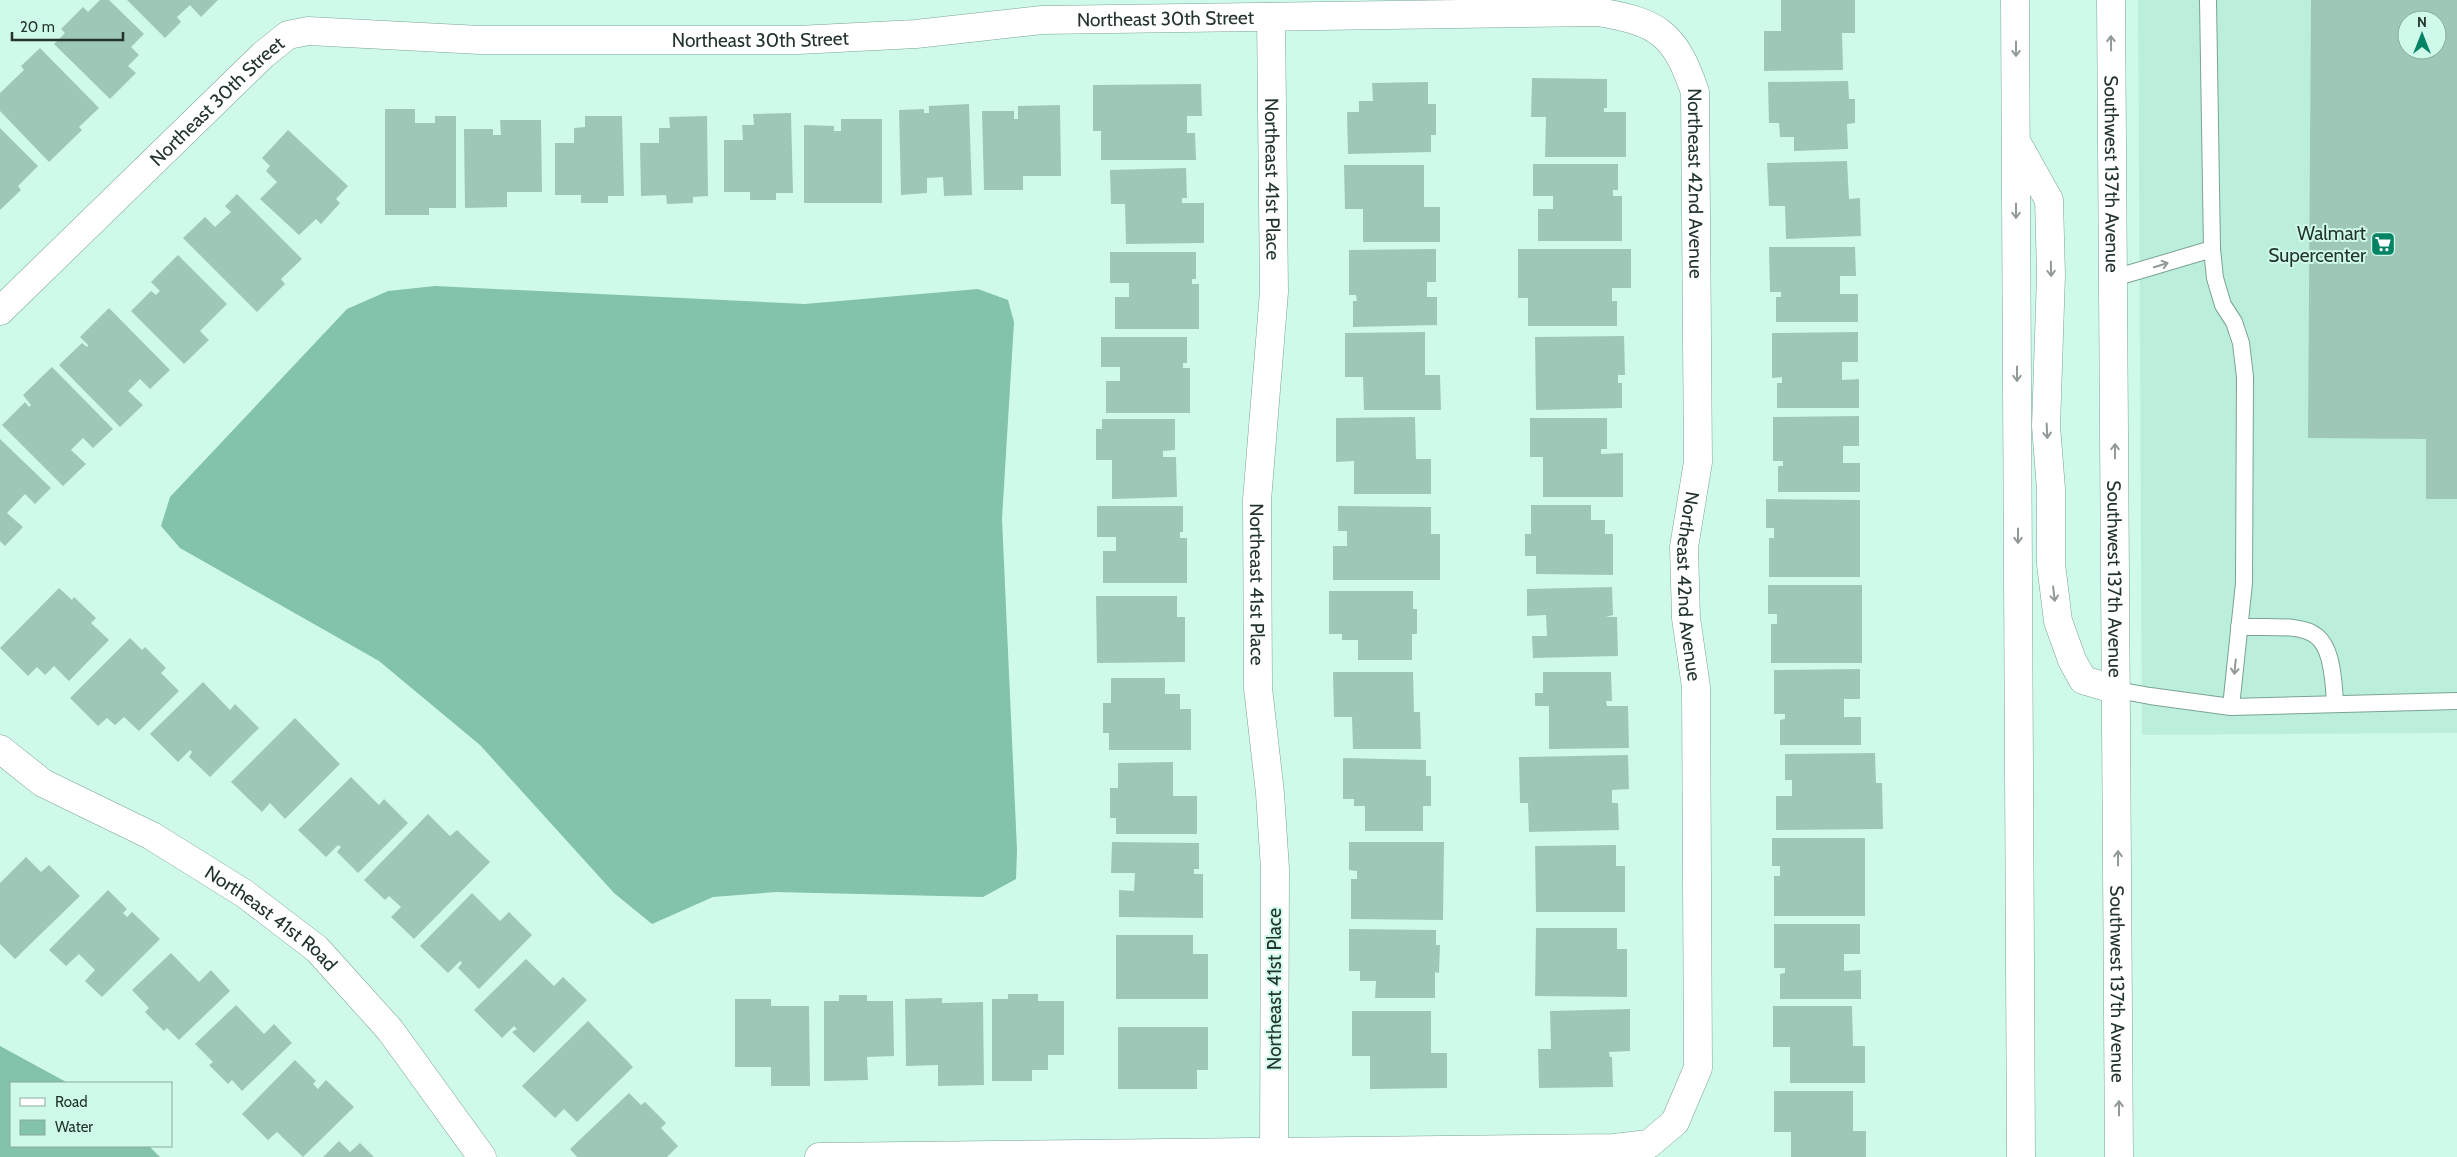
<svg xmlns="http://www.w3.org/2000/svg" width="2457" height="1157" font-family="Cabin,sans-serif">
<style>
.built{fill:#bcefdb;fill-rule:evenodd}
.water{fill:#83c2ab}
.building{fill:#9fc7b7;fill-rule:evenodd}
.lines{fill:none;stroke-linecap:round;stroke-linejoin:round}
.lane-casing{stroke:#7ba393;stroke-width:18}
.street-casing{stroke:#7ba393;stroke-width:29}
.secondary-casing{stroke:#7ba393;stroke-width:29}
.lane{stroke:#fff;stroke-width:16}
.street{stroke:#fff;stroke-width:28}
.secondary{stroke:#fff;stroke-width:28}
.oneway{stroke:#919a96}
.labels{text-anchor:middle;dominant-baseline:central;stroke-width:4;stroke-linejoin:round;paint-order:stroke}
.street-label{font-size:19px;fill:#23342d;stroke:#cffae9}
.poi-label{font-size:19px;fill:#23342d;stroke:#cffae9;text-anchor:end}
</style>
<rect width="100%" height="100%" fill="#cffae9"/>
<path class="built" d="M2138 0H2457V733L2142 735ZM2407 20H2437V50H2407Z"/>
<g class="water">
<polygon points="435,286 805,304 978,289 1008,300 1014,322 1002,519 1017,850 1016,879 983,897 776,892 713,897 652,924 614,893 480,745 379,661 180,548 161,526 170,497 347,309 388,291"/>
<polygon points="0,1046 68,1083 11,1083 11,1146 149,1146 160,1157 0,1157"/>
</g>
<g class="building">
<polygon points="100,0 109,0 144,34 131,47 139,55 128,66 136,73 110,99 54,44 65,33 61,29 83,7 88,12"/>
<polygon points="127,0 218,0 201,17 190,5 177,17 181,22 165,38"/>
<polygon points="1781,0 1855,0 1855,33 1842,33 1843,70 1764,71 1764,31 1781,31"/>
<path d="M2311 0H2457V499H2426V439L2308 438ZM2407 20H2437V50H2407Z"/>
<polygon points="40,48 99,108 79,127 82,130 49,162 0,111 0,93 24,70 21,66"/>
<polygon points="1532,78 1607,79 1607,108 1604,108 1604,112 1626,112 1626,157 1545,157 1546,117 1531,117"/>
<polygon points="1848,81 1849,99 1855,99 1855,123 1847,124 1848,149 1794,151 1794,137 1780,137 1779,123 1769,123 1768,82"/>
<polygon points="1428,82 1428,104 1436,104 1436,135 1431,135 1431,152 1348,154 1347,112 1359,112 1359,101 1373,101 1372,83"/>
<polygon points="1201,84 1202,116 1187,116 1187,133 1195,133 1196,160 1101,160 1101,131 1093,131 1093,85"/>
<polygon points="969,104 972,195 944,196 943,177 927,178 927,193 901,195 899,110 924,109 924,113 929,113 929,106"/>
<polygon points="1060,105 1061,176 1023,176 1023,190 984,190 982,111 1014,111 1014,119 1018,119 1018,106"/>
<polygon points="385,109 415,109 415,123 435,123 435,116 456,116 456,208 429,208 429,215 385,215"/>
<polygon points="791,113 793,193 776,193 776,200 750,200 750,192 724,192 724,140 743,140 742,125 754,125 753,114"/>
<polygon points="585,116 622,116 624,196 608,196 608,203 581,203 581,195 555,195 555,143 574,143 574,128 585,127"/>
<polygon points="707,116 708,196 693,197 693,203 667,204 666,195 641,196 640,143 659,143 659,128 670,128 669,117"/>
<polygon points="841,119 882,119 882,203 804,203 804,125 834,126 834,131 841,131"/>
<polygon points="500,120 541,120 542,192 507,192 507,207 465,208 464,129 493,129 493,135 501,135"/>
<polygon points="0,128 38,166 18,186 21,190 0,210"/>
<polygon points="288,130 348,186 336,199 340,203 321,224 316,219 299,235 260,199 277,182 266,171 270,166 262,158"/>
<polygon points="1847,161 1849,199 1860,198 1861,236 1786,239 1785,206 1769,206 1767,163"/>
<polygon points="1533,164 1618,164 1618,190 1613,190 1613,196 1622,196 1622,241 1538,241 1538,209 1553,209 1553,196 1533,196"/>
<polygon points="1344,165 1424,165 1424,207 1440,207 1440,242 1363,242 1363,209 1345,209"/>
<polygon points="1186,168 1187,198 1182,198 1182,203 1204,203 1204,243 1126,244 1125,204 1111,204 1110,170"/>
<polygon points="237,194 302,259 281,279 285,284 257,312 183,238 205,217 215,227 231,212 225,206"/>
<polygon points="1769,247 1855,247 1856,276 1840,276 1840,294 1858,294 1858,322 1776,322 1776,297 1781,297 1781,292 1770,292"/>
<polygon points="1436,249 1436,282 1427,282 1427,297 1437,297 1437,325 1353,327 1353,301 1357,301 1356,295 1349,295 1349,250"/>
<polygon points="1518,249 1631,249 1631,288 1612,288 1612,301 1617,301 1617,326 1528,326 1528,298 1518,298"/>
<polygon points="1110,252 1196,252 1196,279 1192,279 1192,284 1199,284 1199,329 1115,329 1115,297 1129,297 1129,283 1110,283"/>
<polygon points="178,255 227,304 200,331 209,340 184,364 131,311 151,291 156,295 160,291 151,282"/>
<polygon points="109,308 170,370 150,389 140,379 128,391 143,405 120,427 59,365 82,343 87,347 88,345 80,337"/>
<polygon points="1425,332 1425,375 1440,375 1441,410 1364,410 1363,377 1345,377 1345,333"/>
<polygon points="1858,332 1858,362 1842,362 1842,380 1859,379 1859,408 1777,408 1777,383 1782,383 1782,377 1772,378 1772,333"/>
<polygon points="1624,336 1625,375 1618,375 1618,383 1622,383 1622,408 1536,410 1535,337"/>
<polygon points="1101,337 1187,337 1187,363 1183,363 1183,368 1190,368 1190,413 1106,413 1106,381 1120,381 1120,367 1101,367"/>
<polygon points="52,367 113,429 93,448 83,438 71,450 86,464 63,486 2,425 25,402 29,407 31,405 23,395"/>
<polygon points="1859,416 1859,446 1843,446 1843,463 1860,463 1860,492 1778,492 1778,466 1783,466 1783,461 1773,461 1773,417"/>
<polygon points="1415,417 1416,459 1431,459 1431,494 1354,494 1354,461 1336,462 1336,418"/>
<polygon points="1530,418 1607,418 1607,449 1601,449 1601,454 1623,453 1623,497 1543,497 1543,457 1530,457"/>
<polygon points="1102,419 1175,419 1175,450 1163,451 1163,457 1176,457 1177,497 1112,499 1112,460 1096,460 1096,429 1102,429"/>
<polygon points="0,439 51,488 35,504 25,494 7,513 23,527 5,546 0,541"/>
<polygon points="1766,499 1860,500 1860,577 1769,577 1769,538 1774,538 1774,528 1766,528"/>
<polygon points="1531,505 1591,505 1591,520 1605,520 1605,534 1613,534 1613,575 1536,574 1536,556 1525,556 1525,534 1531,534"/>
<polygon points="1097,506 1183,506 1183,532 1180,532 1180,538 1187,538 1187,583 1103,583 1103,551 1116,551 1116,537 1097,537"/>
<polygon points="1338,506 1431,507 1431,534 1440,534 1440,580 1333,580 1333,546 1347,546 1347,531 1338,531"/>
<polygon points="1768,585 1862,585 1862,663 1771,663 1771,624 1777,624 1777,614 1768,614"/>
<polygon points="1612,587 1613,615 1606,617 1617,617 1618,656 1533,658 1532,636 1547,636 1546,615 1527,616 1527,589"/>
<polygon points="59,588 72,600 74,597 96,618 91,623 109,640 69,681 54,666 45,675 37,667 28,676 0,648"/>
<polygon points="1329,591 1413,591 1413,609 1417,609 1417,634 1412,634 1412,660 1358,660 1358,640 1342,640 1342,634 1329,634"/>
<polygon points="1096,596 1177,596 1177,617 1185,617 1185,662 1097,663"/>
<polygon points="130,638 142,650 145,647 166,668 161,673 179,691 139,731 124,717 115,725 107,718 98,726 70,698"/>
<polygon points="1860,669 1860,699 1844,699 1844,717 1861,717 1861,745 1780,745 1780,720 1785,719 1785,714 1774,714 1774,670"/>
<polygon points="1333,672 1413,672 1414,712 1420,712 1421,749 1353,749 1352,717 1334,717"/>
<polygon points="1543,672 1611,672 1612,701 1606,701 1607,706 1628,706 1629,748 1549,749 1549,706 1535,706 1535,693 1543,693"/>
<polygon points="1111,678 1165,678 1165,694 1180,694 1180,709 1191,709 1191,750 1109,750 1109,733 1103,733 1103,703 1111,703"/>
<polygon points="203,682 230,710 235,704 259,728 210,777 189,757 192,752 190,750 178,762 150,734"/>
<polygon points="295,718 340,764 285,819 270,803 262,812 231,782"/>
<polygon points="1875,753 1876,783 1882,783 1883,829 1776,830 1776,796 1792,796 1792,780 1785,780 1785,754"/>
<polygon points="1628,755 1629,789 1612,790 1612,803 1618,803 1619,830 1529,832 1528,803 1520,803 1519,757"/>
<polygon points="1343,758 1426,760 1426,776 1431,776 1431,806 1423,806 1423,831 1365,831 1365,806 1354,806 1354,799 1343,799"/>
<polygon points="1173,762 1173,796 1197,796 1197,834 1116,834 1116,818 1110,818 1110,788 1118,788 1118,763"/>
<polygon points="351,777 379,805 384,799 408,823 358,873 337,852 341,847 338,845 326,857 298,830"/>
<polygon points="428,814 450,836 457,830 490,862 414,939 391,917 401,907 389,896 385,900 364,880"/>
<polygon points="1772,838 1865,838 1865,916 1774,916 1774,876 1780,876 1780,866 1772,866"/>
<polygon points="1112,842 1199,843 1199,869 1194,869 1194,874 1203,874 1203,918 1119,917 1119,890 1134,891 1135,873 1111,873"/>
<polygon points="1349,842 1444,842 1443,920 1351,919 1351,879 1357,879 1357,871 1349,870"/>
<polygon points="1616,845 1616,866 1625,866 1625,912 1536,912 1535,846"/>
<polygon points="26,857 41,872 49,865 80,896 15,959 0,944 0,883"/>
<polygon points="108,890 127,909 123,913 127,917 132,912 160,939 102,997 85,981 95,970 79,954 66,966 49,950"/>
<polygon points="472,893 500,921 509,912 532,935 479,989 458,968 462,963 460,961 448,973 420,946"/>
<polygon points="1774,924 1860,924 1860,954 1844,954 1844,971 1861,970 1861,999 1780,999 1780,974 1785,973 1785,968 1774,968"/>
<polygon points="1536,928 1617,928 1617,949 1627,949 1627,997 1535,996"/>
<polygon points="1349,929 1436,930 1436,945 1440,945 1439,973 1435,972 1435,998 1375,998 1376,981 1360,981 1360,971 1349,971"/>
<polygon points="1116,935 1193,935 1193,954 1208,954 1208,999 1116,999"/>
<polygon points="171,953 199,982 211,970 230,991 179,1040 167,1028 164,1031 145,1012 149,1008 132,990"/>
<polygon points="526,959 554,986 563,977 587,1000 534,1053 512,1032 517,1029 514,1026 502,1038 474,1010"/>
<polygon points="1008,994 1038,994 1038,1001 1064,1001 1064,1055 1048,1055 1048,1070 1032,1070 1032,1081 992,1081 992,999 1008,999"/>
<polygon points="839,995 867,995 867,1001 893,1001 894,1056 867,1057 868,1080 824,1081 824,1001 839,1001"/>
<polygon points="942,998 942,1003 983,1002 984,1085 938,1086 938,1065 906,1066 905,999"/>
<polygon points="735,999 771,999 771,1006 809,1006 810,1086 771,1086 771,1067 735,1067"/>
<polygon points="236,1005 264,1034 274,1024 292,1043 242,1091 232,1080 228,1084 209,1065 213,1062 195,1044"/>
<polygon points="1773,1006 1852,1006 1853,1046 1865,1046 1865,1083 1790,1083 1790,1047 1773,1047"/>
<polygon points="1630,1009 1630,1051 1609,1052 1610,1057 1612,1057 1613,1087 1539,1088 1538,1049 1551,1049 1550,1011"/>
<polygon points="1352,1011 1431,1011 1431,1053 1447,1053 1447,1088 1370,1089 1370,1056 1352,1056"/>
<polygon points="588,1021 633,1067 577,1122 564,1109 555,1118 522,1086"/>
<polygon points="1118,1027 1208,1027 1208,1070 1197,1070 1197,1089 1118,1089"/>
<polygon points="295,1060 316,1081 313,1084 318,1089 326,1080 354,1107 303,1157 277,1132 268,1140 242,1114"/>
<polygon points="1774,1091 1853,1091 1853,1131 1866,1131 1866,1157 1791,1157 1791,1132 1774,1132"/>
<polygon points="629,1093 641,1105 645,1102 666,1123 661,1128 678,1146 667,1157 577,1157 570,1149"/>
<polygon points="339,1141 350,1152 360,1143 374,1157 323,1157"/>
</g>
<g class="lines">
<defs>
<g id="lane">
<polyline points="2208,0 2212,249 2215,278 2223,305 2234,322 2241,343 2245,377 2244,583 2231,707"/>
<polyline points="2114,278 2212,249"/>
<path d="M2239 627C2314 627 2331 620 2335 704"/>
<polyline points="2117,690 2150,696 2231,707 2457,701"/>
</g>
<g id="street">
<path id="s1" d="M1271 17 1274 292 1257 500 1258 688 1270 793 1275 869 1274 1152"/>
<path id="s2" d="M0 311 263 55 288 35 308 31 480 40H798L916 34 1042 20 1598 12C1658 22 1675 33 1695 92L1698 462 1684 547 1686 618 1696 687 1698 1068 1675 1122 1649 1144 1614 1148 819 1157"/>
<path id="s3" d="M0 749 43 783 152 836 245 894 317 949 390 1030 482 1157"/>
</g>
<g id="secondary">
<polyline points="2015,0 2021,1157"/>
<path id="s4" d="M2111 0 2119 1157"/>
<polyline points="2017,143 2049,200 2051,275 2046,426 2051,489 2051,564 2058,621 2072,660 2083,680 2117,690"/>
</g>
</defs>
<use href="#lane" class="lane-casing"/>
<use href="#street" class="street-casing"/>
<use href="#secondary" class="secondary-casing"/>
<use href="#lane" class="lane"/>
<use href="#street" class="street"/>
<use href="#secondary" class="secondary"/>
</g>
<defs><path id="oneway-shaft" d="M-6 0H5M1.5-3L5.5 0L1.5 3" fill="none" stroke-width="1.6" stroke-linecap="round" stroke-linejoin="round" transform="scale(1.25)"/></defs>
<g class="oneway">
<use href="#oneway-shaft" transform="translate(2111 43) rotate(-91)"/>
<use href="#oneway-shaft" transform="translate(2016 49) rotate(90)"/>
<use href="#oneway-shaft" transform="translate(2016 211) rotate(90)"/>
<use href="#oneway-shaft" transform="translate(2161 265) rotate(-17)"/>
<use href="#oneway-shaft" transform="translate(2051 269) rotate(89)"/>
<use href="#oneway-shaft" transform="translate(2017 374) rotate(90)"/>
<use href="#oneway-shaft" transform="translate(2047 431) rotate(87)"/>
<use href="#oneway-shaft" transform="translate(2115 451) rotate(-90)"/>
<use href="#oneway-shaft" transform="translate(2018 536) rotate(90)"/>
<use href="#oneway-shaft" transform="translate(2054 594) rotate(83)"/>
<use href="#oneway-shaft" transform="translate(2235 667) rotate(96)"/>
<use href="#oneway-shaft" transform="translate(2118 858) rotate(-90)"/>
<use href="#oneway-shaft" transform="translate(2119 1108) rotate(-90)"/>
</g>
<defs>
<symbol id="supermarket-square" viewBox="-11 -11 22 22"><rect x="-9" y="-9" width="18" height="18" rx="4" fill="#058465" stroke="#cffae9"/><path d="M-6-5.5h2.5l.6 2H6L4.5 2H-2.5L-4.4-4H-6ZM-1.5 3.2a1.3 1.3 0 1 0 .1 0ZM3 3.2a1.3 1.3 0 1 0 .1 0Z" fill="#fff"/></symbol>
</defs>
<g fill-rule="evenodd">
<use href="#supermarket-square" x="2369" y="230" width="28" height="28"/>
</g>
<g class="labels">
<g class="street-label">
<text stroke="none"><textPath href="#s2" startOffset="1278">Northeast 30th Street</textPath></text>
<text stroke="none"><textPath href="#s2" startOffset="872">Northeast 30th Street</textPath></text>
<text stroke="none"><textPath href="#s2" startOffset="302">Northeast 30th Street</textPath></text>
<text stroke="none"><textPath href="#s4" startOffset="174">Southwest 137th Avenue</textPath></text>
<text stroke="none"><textPath href="#s1" startOffset="162">Northeast 41st Place</textPath></text>
<text stroke="none"><textPath href="#s2" startOffset="1938">Northeast 42nd Avenue</textPath></text>
<text stroke="none"><textPath href="#s4" startOffset="579">Southwest 137th Avenue</textPath></text>
<text stroke="none"><textPath href="#s1" startOffset="568">Northeast 41st Place</textPath></text>
<text stroke="none"><textPath href="#s2" startOffset="2342">Northeast 42nd Avenue</textPath></text>
<text stroke="none"><textPath href="#s3" startOffset="321">Northeast 41st Road</textPath></text>
<text stroke="none"><textPath href="#s4" startOffset="984">Southwest 137th Avenue</textPath></text>
<text transform="translate(1274 989) rotate(-90)">Northeast 41st Place</text>
</g>
<g class="poi-label">
<text x="2366" y="233">Walmart<tspan x="2366" dy="22">Supercenter</tspan></text>
</g>
</g>
<rect x="10" y="1082" width="162" height="65" fill="#cffae9" stroke="#8aab9e"/>
<rect x="20" y="1098" width="25" height="8" fill="#ffffff" stroke="#8aab9e"/>
<text x="55" y="1107" font-size="15" fill="#23342d">Road</text>
<rect x="20" y="1120" width="25" height="15" fill="#83c2ab" stroke="#8aab9e"/>
<text x="55" y="1132" font-size="15" fill="#23342d">Water</text>
<g transform="translate(2422 35)"><circle r="24" fill="#cffae9" stroke="#8aab9e"/>
<path d="M0-4L9 19L0 12L-9 19Z" fill="#058465"/>
<text y="-8" font-size="14" font-weight="bold" text-anchor="middle" fill="#23342d">N</text>
</g>
<path d="M12 32v8h111v-8" fill="none" stroke="#23342d" stroke-width="2.5"/>
<text x="20" y="32" font-size="15" fill="#23342d" stroke="#cffae9" stroke-width="4" paint-order="stroke">20 m</text>
</svg>
